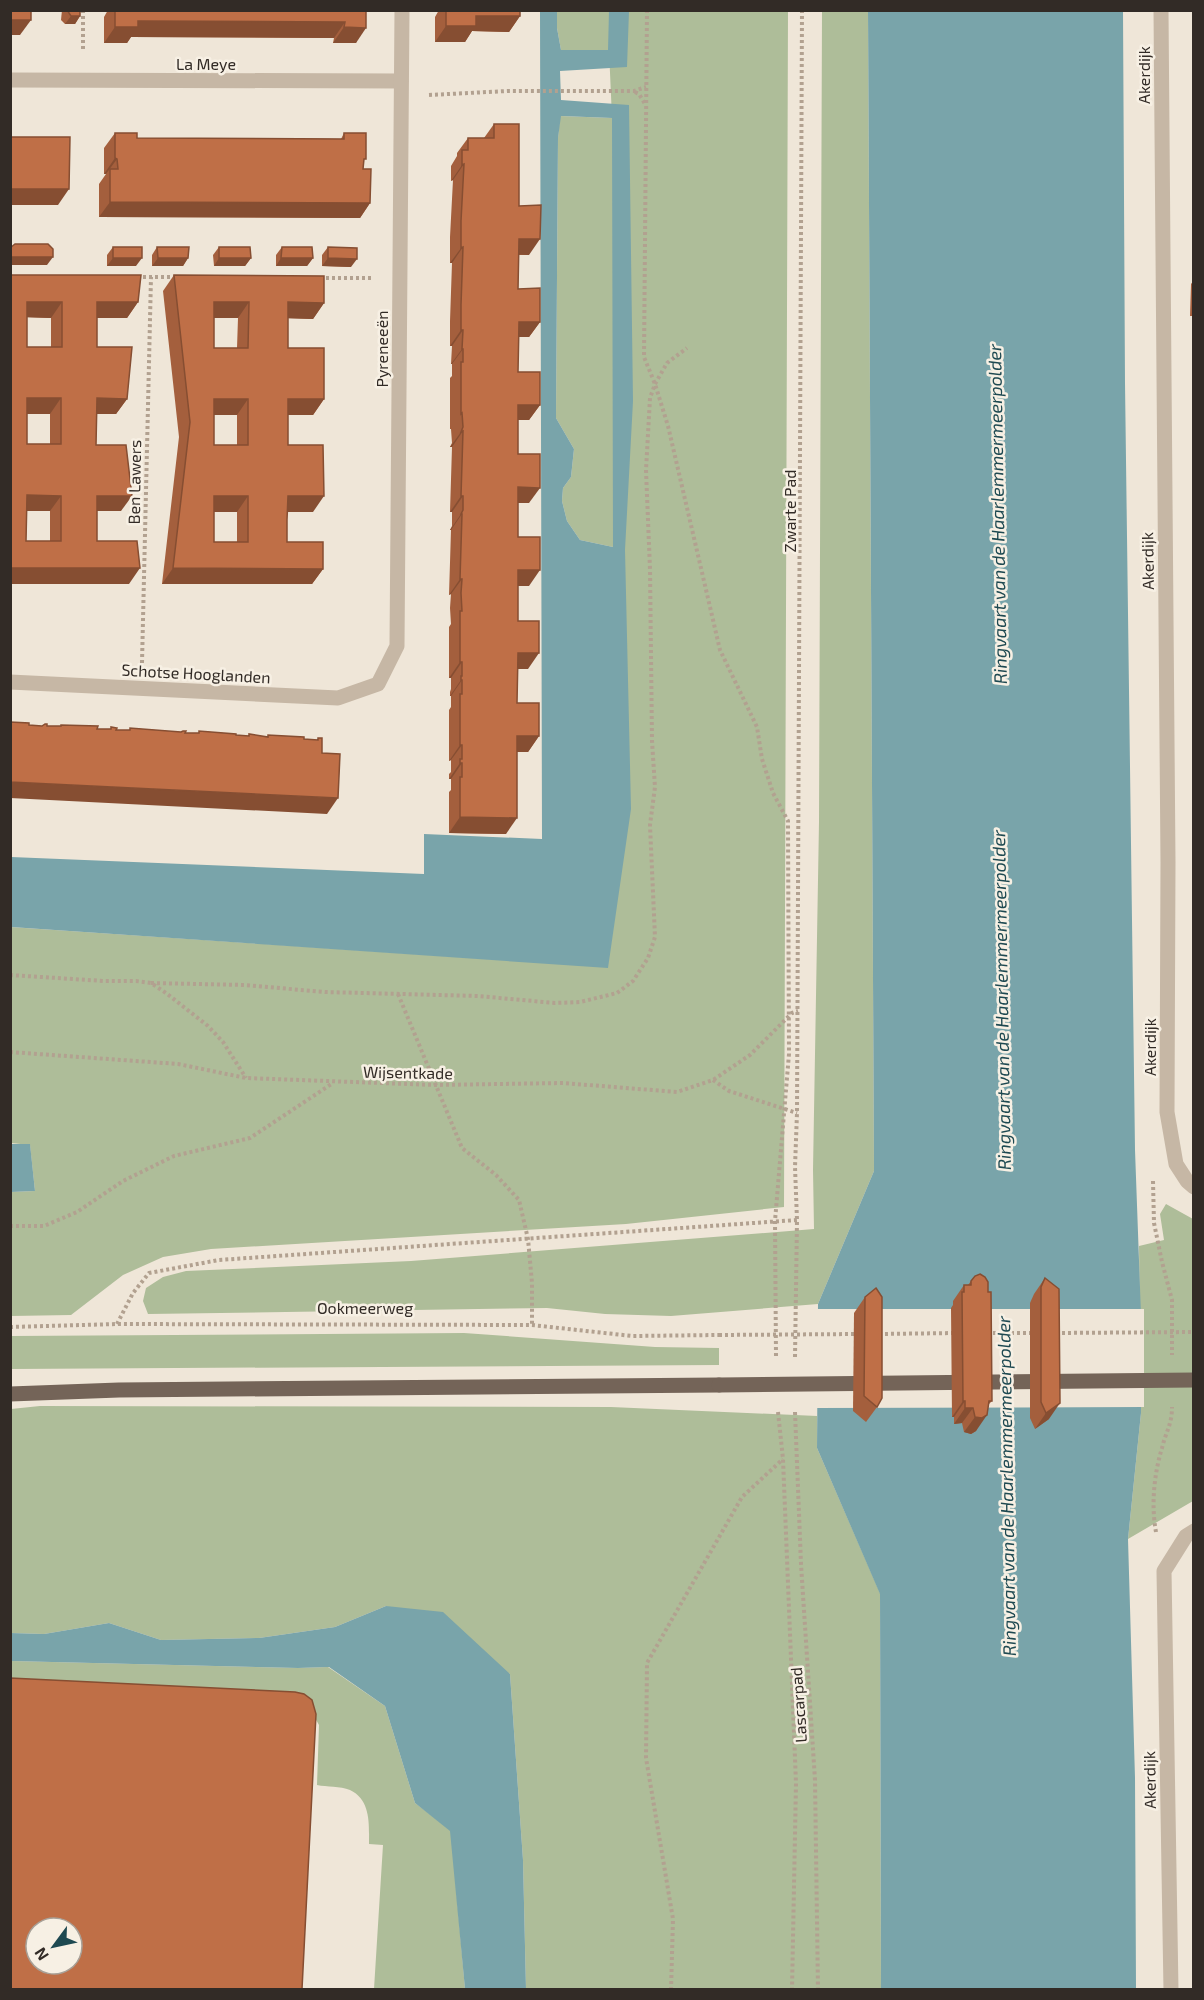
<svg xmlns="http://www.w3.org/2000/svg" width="1204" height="2000" font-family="'Exo 2',sans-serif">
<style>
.green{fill:#aebd99}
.water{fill:#79a4aa;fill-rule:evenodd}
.pier{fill:#efe6d8}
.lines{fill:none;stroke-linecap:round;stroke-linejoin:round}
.path{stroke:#b2a190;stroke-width:4;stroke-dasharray:3 3;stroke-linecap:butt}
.minor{stroke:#c6b7a5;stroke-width:15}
.major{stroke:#746458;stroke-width:15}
.path-bridge{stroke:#b2a190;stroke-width:4;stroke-dasharray:3 3;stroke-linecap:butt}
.major-bridge{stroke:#746458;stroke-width:15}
.wall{fill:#a45f3d;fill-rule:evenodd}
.shaded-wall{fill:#864e32}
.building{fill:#bf6f47;stroke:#864e32;stroke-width:1.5;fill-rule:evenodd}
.labels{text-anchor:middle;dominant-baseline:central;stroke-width:5;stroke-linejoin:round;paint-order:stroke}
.street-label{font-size:16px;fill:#322b26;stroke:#f7f0e4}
.water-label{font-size:18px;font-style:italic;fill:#1e4951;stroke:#f7f0e4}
</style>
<rect width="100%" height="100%" fill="#efe6d8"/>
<g class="green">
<polygon points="557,11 788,11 784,1207 626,1224 211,1249 163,1257 123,1275 71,1315 11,1316 11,1192 35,1191 30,1145 11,1143 10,927 608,967 613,547 580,540 567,521 562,501 563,488 571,477 574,449 556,418 558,138 560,116 612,118 609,50 561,50 557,28"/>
<polygon points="822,11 868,11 874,1171 818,1304 671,1316 605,1314 547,1308 148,1314 143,1301 146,1288 163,1277 186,1271 411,1261 814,1229 813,1170 819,822"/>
<polygon points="1166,1204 1193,1219 1193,1501 1128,1539 1141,1413 1139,1246 1164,1240 1160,1214"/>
<polygon points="464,1333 655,1347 719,1348 719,1365 11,1369 11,1336"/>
<polygon points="40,1406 611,1407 817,1416 817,1448 880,1593 881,1989 526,1989 523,1860 510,1674 386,1606 335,1627 259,1638 161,1640 109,1623 44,1634 11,1633 11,1409"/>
<path d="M11 1661 298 1668 328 1667 385 1706 415 1803 451 1830 465 1989H374L383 1845 369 1844C369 1824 371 1800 350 1790 340 1786 327 1787 317 1785L319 1725 311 1711 11 1683Z"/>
</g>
<g class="water">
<path d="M540 11H557V28L561 50H608L609 11H629L627 67 560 71 561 100 629 105 633 401 625 550 631 809 608 968 11 927V857L424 874V834L542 839ZM561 116 612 118 613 547 580 540 567 521 562 501 563 488 571 477 574 449 556 418 558 138Z"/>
<polygon points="868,11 1123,11 1125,383 1135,1150 1141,1315 1141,1413 1128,1539 1135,1778 1136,1989 881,1989 880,1594 817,1448 818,1304 874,1171"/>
<polygon points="10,1144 30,1144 35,1191 11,1192"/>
<polygon points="386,1606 443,1612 510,1674 523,1860 526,1989 465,1989 450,1831 415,1803 385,1706 329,1667 298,1668 11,1661 11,1633 44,1634 109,1623 161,1640 259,1638 335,1627"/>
</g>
<polygon class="pier" points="815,1309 1144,1309 1144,1407 814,1408"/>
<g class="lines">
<g class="path">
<polyline points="83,10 83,52"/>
<polyline points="647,10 644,357 655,384 668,426 720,650 757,727 762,759 773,793 788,821 789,1054 775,1221 776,1356"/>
<polyline points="635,92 639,94 645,104"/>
<polyline points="429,95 508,91 634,91 646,87"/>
<polyline points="137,277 177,277"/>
<polyline points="320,278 372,278"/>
<polyline points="142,663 151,277"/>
<polyline points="10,975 104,981 136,981 151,983 166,993 208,1026 223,1042 246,1078"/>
<polyline points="151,983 244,985 325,992 478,996 555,1003 580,1002 617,993 633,981 648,958 655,937 650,825 655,787 652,741 650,569 646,470 650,398 655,384 667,363 687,348"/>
<polyline points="398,994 462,1148 496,1175 519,1200 528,1239 532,1283 532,1325"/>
<polyline points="10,1052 178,1064 246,1078 435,1085 563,1083 677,1092 713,1080 750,1055 792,1013 798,1011"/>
<polyline points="713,1080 729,1091 797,1113"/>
<polyline points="1153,1181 1154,1223 1162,1262 1172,1300 1172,1355"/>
<polyline points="10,1226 44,1226 77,1212 123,1181 174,1156 250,1138 333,1083"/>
<polyline points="117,1324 133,1293 149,1273 219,1260 797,1220"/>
<polyline points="10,1327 117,1324 532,1325 632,1336 719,1335"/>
<polyline points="795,1357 797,1220 795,1167 797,1113 802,10"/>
<polyline points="778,1412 783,1459 796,1783 792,1990"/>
<polyline points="795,1412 801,1564 815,1780 818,1990"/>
<path d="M1156 1532C1151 1505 1154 1474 1162 1448 1166 1431 1172 1425 1172 1407"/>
<polyline points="671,1990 673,1919 646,1758 647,1663 742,1497 783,1459"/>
</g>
<g class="minor">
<polyline points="1161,10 1168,862 1167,1112 1176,1164 1187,1181 1194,1187"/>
<polyline points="10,80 401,81"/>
<polyline points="10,682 338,698 378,684 397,646 402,10"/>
<polyline points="1171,1990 1164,1571 1186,1536 1194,1531"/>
</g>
<polyline class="major" points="10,1394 119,1390 719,1385"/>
<g class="path-bridge">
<polyline points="987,1333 1034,1333"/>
<polyline points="1056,1333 1194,1332"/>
<polyline points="879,1334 956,1333"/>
<polyline points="719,1335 857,1334"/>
</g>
<polyline class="major-bridge" points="719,1385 1194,1380"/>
</g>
<g class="wall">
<polygon points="62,10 80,10 80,16 75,24 65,24 61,20"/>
<polygon points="108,10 366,10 356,43 333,43 334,38 131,37 127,43 104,43 104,17"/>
<polygon points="439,10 520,10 520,16 509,32 472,31 465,42 435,42 435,17"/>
<polygon points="1194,70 1194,119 1193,71"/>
<polygon points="494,124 519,206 529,255 519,255 518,289 540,322 529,337 518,337 518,372 540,405 529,420 518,420 518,454 529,503 518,503 518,537 529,586 518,586 518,621 528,669 517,669 517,703 539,736 528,752 517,752 506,834 449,833 449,792 451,790 451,779 449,779 449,774 451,772 451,760 449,761 449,710 451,707 451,696 450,696 450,692 451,689 451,678 449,678 449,627 451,624 450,608 451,594 449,595 451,530 450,530 452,526 452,512 450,512 452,447 450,447 452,443 451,429 450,429 450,378 452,376 452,364 451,364 452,346 450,346 450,321 452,263 450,263 450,237 453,180 451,181 451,166 457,156 457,153 468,138 484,138"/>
<polygon points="115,133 137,138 341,139 344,133 364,162 363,169 370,203 360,218 99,217 99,184 106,174 104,174 104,148"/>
<polygon points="113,247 136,266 107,266 107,255"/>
<polygon points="157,247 188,258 183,266 152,266 152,255"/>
<polygon points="219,247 251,258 245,266 214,266 213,255"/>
<polygon points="282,247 313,258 307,266 276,266 276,255"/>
<polygon points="328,247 351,267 322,266 322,255"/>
<path d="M10 275 138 302 127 318H97V347L127 399 116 414H97L96 445 121 511H97V541L129 584H10ZM27 317 51 318V347H27ZM27 414H50V444H27ZM27 511H50V541H26Z"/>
<path d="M174 275 324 303 313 319 288 318V348L324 399 313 415H288V445L313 512H287V542L323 569 312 584H162L179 437 163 291ZM214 318H238L237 348H214ZM214 415H237V445H214ZM214 512H237V542H214Z"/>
<polygon points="1194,280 1194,316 1190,316 1191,284"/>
<polygon points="975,1276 992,1401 988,1405 976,1431 971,1434 964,1432 962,1423 954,1424 954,1417 952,1417 951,1308 953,1305 953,1301 964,1285 968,1285"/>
<polygon points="1045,1278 1049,1419 1035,1429 1030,1418 1030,1303 1034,1294"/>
<polygon points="865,1297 877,1407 866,1422 853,1411 854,1313"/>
</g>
<g class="shaded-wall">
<polygon points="71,16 80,16 75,24 65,24"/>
<polygon points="476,16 520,16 509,32 472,31 465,42 435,42 446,26"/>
<polygon points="10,20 31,20 20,35 10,35"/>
<polygon points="138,21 345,22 334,38 131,37 127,43 104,43 115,27"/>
<polygon points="344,27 366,28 356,43 333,43"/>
<polygon points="115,158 117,159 106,174 104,174"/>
<polygon points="464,164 453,180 451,181 462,165"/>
<polygon points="10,189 69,189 58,205 10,205"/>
<polygon points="110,202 370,203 360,218 99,217"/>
<polygon points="519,239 540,239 529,255 508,254"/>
<polygon points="463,247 452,263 450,263 461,248"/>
<polygon points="10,257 53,257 47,265 10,265"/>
<polygon points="113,258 142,258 136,266 107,266"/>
<polygon points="158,258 188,258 183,266 152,266"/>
<polygon points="219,258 251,258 245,266 214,266"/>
<polygon points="281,258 313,258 307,266 276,266"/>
<polygon points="328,258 357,259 351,267 322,266"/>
<polygon points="27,302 62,302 51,318 16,317"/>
<polygon points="97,302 138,302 127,318 86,318"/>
<polygon points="214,302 249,302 238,318 203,318"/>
<polygon points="288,302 324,303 313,319 277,318"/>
<polygon points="519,322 540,322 529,337 508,337"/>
<polygon points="461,330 463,330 452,346 450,346"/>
<polygon points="462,349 463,349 452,364 451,364"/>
<polygon points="27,398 61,398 50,414 16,414"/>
<polygon points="97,398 127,399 116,414 86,414"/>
<polygon points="214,399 248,399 237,415 203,415"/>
<polygon points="288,399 324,399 313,415 277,415"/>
<polygon points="518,405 540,405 529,420 507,420"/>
<polygon points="463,431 452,447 450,447 461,432"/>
<polygon points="518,487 540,488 529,503 507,503"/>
<polygon points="27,495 61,496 50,511 16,511"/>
<polygon points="97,496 132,496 121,511 86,511"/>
<polygon points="214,496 248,496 237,512 203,512"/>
<polygon points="288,496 324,496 313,512 277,512"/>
<polygon points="461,496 463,496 452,512 450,512"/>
<polygon points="461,514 462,514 451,530 450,530"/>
<polygon points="10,568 140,568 129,584 10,584"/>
<polygon points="173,568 323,569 312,584 162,584"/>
<polygon points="518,570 540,570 529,586 507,586"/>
<polygon points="460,579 462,579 451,594 449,595"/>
<polygon points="518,653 539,653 528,669 507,669"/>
<polygon points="460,662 462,662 451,678 449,678"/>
<polygon points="461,680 462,680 451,696 450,696"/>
<polygon points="517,736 539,736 528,752 506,752"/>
<polygon points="460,745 462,745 451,760 449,761"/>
<polygon points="460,763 462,763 451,779 449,779"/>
<polygon points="10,782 338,798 327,814 10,798"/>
<polygon points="460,817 517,818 506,834 449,833"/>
<polygon points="963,1401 965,1401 954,1417 952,1417"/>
<polygon points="1060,1403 1049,1419 1035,1429 1046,1413"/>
<polygon points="965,1408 973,1408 962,1423 954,1424"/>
<polygon points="987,1415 976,1431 971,1434 964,1432 975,1417"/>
</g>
<g class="building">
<rect x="10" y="10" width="21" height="10"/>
<polygon points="67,10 80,10 80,16 71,16"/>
<polygon points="115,10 366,10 366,28 344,27 345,22 138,21 138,27 115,27"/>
<polygon points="446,10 520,10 520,16 476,16 476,26 446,26"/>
<polygon points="494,124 519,124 519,206 541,205 540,239 519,239 518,289 540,288 540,322 519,322 518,372 540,372 540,405 518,405 518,454 540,454 540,488 518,487 518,537 540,537 540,570 518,570 518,621 539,621 539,653 518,653 517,703 539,703 539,736 517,736 517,818 460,817 460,777 462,777 462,763 460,763 460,759 462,759 462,745 460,745 460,694 462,694 462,680 461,680 461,676 462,676 462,662 460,662 460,611 462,611 461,593 462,579 460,579 462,514 461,514 463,510 463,496 461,496 463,431 461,432 463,427 462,413 461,414 461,362 463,362 463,349 462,349 463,330 461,330 461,305 463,247 461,248 461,221 464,164 462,165 462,150 468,150 468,138 494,138"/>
<polygon points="115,133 137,133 137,138 344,139 344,133 366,133 366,159 364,159 363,169 371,169 370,203 110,202 110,169 118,169 117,159 115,158"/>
<polygon points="10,137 70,137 69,189 10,189"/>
<polygon points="15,244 48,244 53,249 53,257 10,257 10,248"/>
<rect x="113" y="247" width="29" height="11"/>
<polygon points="157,247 189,247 188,258 158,258"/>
<polygon points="219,247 250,247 251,258 219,258"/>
<polygon points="282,247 312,247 313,258 281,258"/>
<polygon points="328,247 357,248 357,259 328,258"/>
<path d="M10 275H141L138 302H97V347H132L127 399 97 398 96 445H126L132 496H97V541H137L140 568H10ZM27 302H62V347H27ZM27 398H61V444H27ZM27 495 61 496V541H26Z"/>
<path d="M174 275 324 276V303L288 302V348H324V399H288V445H323L324 496H288L287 520V542H323V569L173 568 190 422ZM214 302H249L248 348H214ZM214 399H248V445H214ZM214 496H248V542H214Z"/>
<polygon points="10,722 29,723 29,725 42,726 45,724 47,724 47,726 61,726 61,725 98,726 97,729 111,729 111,727 117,728 116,730 130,730 130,728 181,732 183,731 186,731 185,733 199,733 199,731 236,734 236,735 249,736 249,734 268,737 268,735 304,737 304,739 318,740 318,738 322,738 322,753 340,754 338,798 10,782"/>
<polygon points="980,1274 985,1277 988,1282 988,1292 991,1292 992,1401 989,1401 987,1415 982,1418 975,1417 973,1408 965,1408 965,1401 963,1401 962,1292 964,1292 964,1285 971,1285 971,1281 975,1276"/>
<polygon points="1045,1278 1059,1289 1060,1403 1046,1413 1041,1402 1041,1287"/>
<polygon points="876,1288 882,1297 882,1398 877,1407 864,1396 865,1297"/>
<path d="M10 1678 295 1692 304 1694 312 1700 316 1714 302 1989H10ZM36 1928H72V1964H36Z"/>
</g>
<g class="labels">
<g class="street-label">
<text x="206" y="63">La Meye</text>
<text transform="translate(1143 75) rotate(-90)">Akerdijk</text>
<text transform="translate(381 349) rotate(-90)">Pyreneeën</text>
<text transform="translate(134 482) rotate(-89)">Ben Lawers</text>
<text transform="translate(789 511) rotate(-90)">Zwarte Pad</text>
<text transform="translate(1147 561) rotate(-91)">Akerdijk</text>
<text transform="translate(196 673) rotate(3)">Schotse Hooglanden</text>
<text transform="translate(1149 1047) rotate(-90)">Akerdijk</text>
<text transform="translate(408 1072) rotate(1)">Wijsentkade</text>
<text x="365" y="1307">Ookmeerweg</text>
<text transform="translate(798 1705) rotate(-94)">Lascarpad</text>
<text transform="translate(1149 1780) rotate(-91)">Akerdijk</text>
</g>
<g class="water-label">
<text transform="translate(997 514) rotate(-91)">Ringvaart van de Haarlemmermeerpolder</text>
<text transform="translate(1001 1000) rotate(-91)">Ringvaart van de Haarlemmermeerpolder</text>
<text transform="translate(1006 1486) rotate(-91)">Ringvaart van de Haarlemmermeerpolder</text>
</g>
</g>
<rect width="1204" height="2000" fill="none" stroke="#322b26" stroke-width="24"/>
<g transform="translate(54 1946) rotate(237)"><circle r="28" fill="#f7f0e4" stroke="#a8a198" stroke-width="1.5"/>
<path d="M0-4.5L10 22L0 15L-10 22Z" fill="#1e4951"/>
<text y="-9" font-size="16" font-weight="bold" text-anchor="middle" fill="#322b26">N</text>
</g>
</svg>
